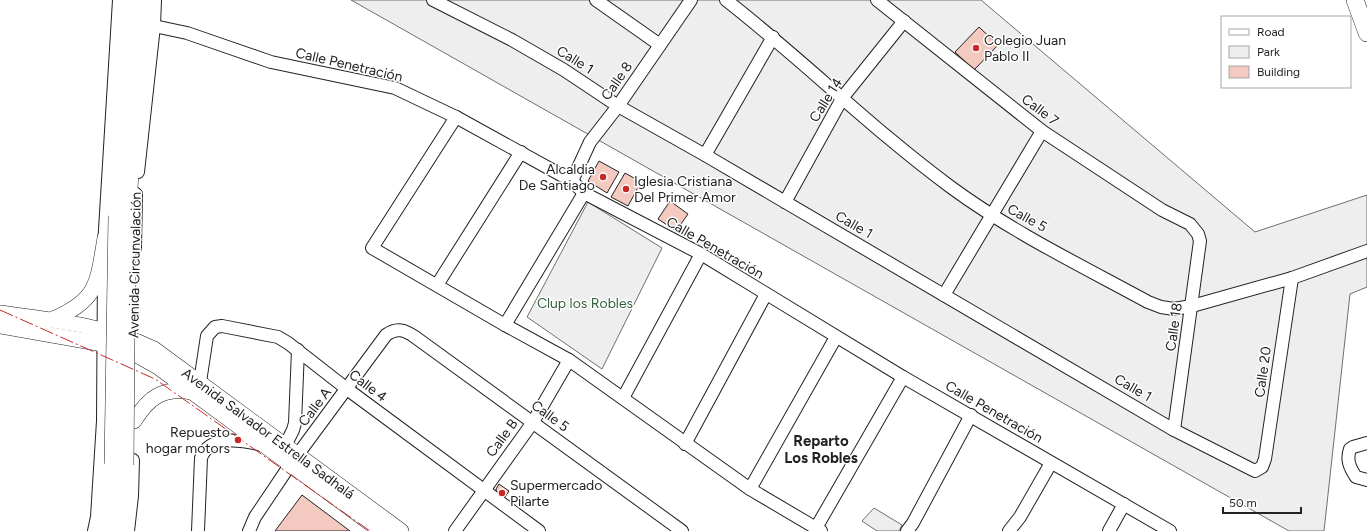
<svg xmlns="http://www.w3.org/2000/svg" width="1367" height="531" font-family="Figtree,sans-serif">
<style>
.green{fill:#eee;stroke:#6f6f6f}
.building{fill:#f3c9c0;stroke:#222}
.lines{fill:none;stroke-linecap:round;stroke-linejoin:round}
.minor-casing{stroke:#222;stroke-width:14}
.major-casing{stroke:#222;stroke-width:16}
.highway-casing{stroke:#222;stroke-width:18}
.minor{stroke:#fff;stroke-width:12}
.major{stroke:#fff;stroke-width:15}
.highway{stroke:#fff;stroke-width:17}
.major-bridge-casing{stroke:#222;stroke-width:16;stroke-linecap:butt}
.major-bridge{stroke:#fff;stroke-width:15}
.power{stroke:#c62828;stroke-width:1;stroke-dasharray:14 3 2 3;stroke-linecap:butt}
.poi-dot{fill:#c62828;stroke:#fff;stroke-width:1.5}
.labels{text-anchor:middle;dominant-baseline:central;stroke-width:3;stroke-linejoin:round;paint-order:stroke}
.poi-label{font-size:14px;fill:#222;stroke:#fff;text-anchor:start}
.street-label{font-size:14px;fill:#222;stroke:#fff}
.park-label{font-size:14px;fill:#2f5e38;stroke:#fff}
.neighbourhood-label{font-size:15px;font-weight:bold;fill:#222;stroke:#fff}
</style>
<rect width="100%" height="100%" fill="#fff"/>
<g class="green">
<polygon points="351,0 981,0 1255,232 1367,195 1367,287 1350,294 1324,531 1289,531"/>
<polygon points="588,202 662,248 602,369 527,317"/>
<polygon points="874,508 902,525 899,531 877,531 862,521"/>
</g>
<g class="building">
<polygon points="979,27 998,45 974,70 955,52"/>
<polygon points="599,161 619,172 607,193 588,181"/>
<polygon points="625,173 641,182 628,206 611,197"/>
<polygon points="670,201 688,214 676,231 658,219"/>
<polygon points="499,484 509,491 503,500 497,496 496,489"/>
<polygon points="302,495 350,531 275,531"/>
</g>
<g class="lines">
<defs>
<g id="minor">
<polyline points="433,0 512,40 564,70 618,106 705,155 1174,430 1255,471 1262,467 1265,459 1292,278"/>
<polyline points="596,0 660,45"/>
<path d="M726 0C803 60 873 130 952 188 1012 232 1082 266 1148 302L1161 307 1174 309 1192 306 1292 278 1367 251"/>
<polyline points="877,0 1042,131 1162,210 1190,224 1198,234 1200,241 1174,430"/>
<polyline points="154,26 187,33 271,62 395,88 456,117 572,181 584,193 701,254 903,377 1170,531"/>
<polyline points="456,117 372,248 505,325 569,360 750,489 821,531"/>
<polyline points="705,155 773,37"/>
<polyline points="138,172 154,26 155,0"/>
<polyline points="572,181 590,142 618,106 691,0"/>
<polyline points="785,202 843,97 904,21"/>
<polyline points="104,246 119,0"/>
<polyline points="135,248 136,194"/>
<polyline points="437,285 521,152"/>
<polyline points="944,295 1042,131"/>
<polyline points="505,325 584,193"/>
<polyline points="200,382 207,336 215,327 222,326 278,337 288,343 347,389 539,531"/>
<polyline points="623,398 701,254"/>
<path d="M1367 443 1353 447 1350 449C1346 460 1350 468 1356 477L1367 480"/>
<polyline points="685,444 766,294"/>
<polyline points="285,446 293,430 295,423 298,350"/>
<polyline points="750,489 836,337"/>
<polyline points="816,528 903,377"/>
<polyline points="94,531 97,517 103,421 104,267"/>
<polyline points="128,531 132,496 133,460"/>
<path d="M198 531 201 458C210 434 242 440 262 445"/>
<path d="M249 531 255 517 290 465 386 335C397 327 405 330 415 337L682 531"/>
<polyline points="455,531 533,422 569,360"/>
<polyline points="907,531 913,523 971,415"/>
<polyline points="1009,531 1020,517 1051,463"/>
<polyline points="1109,531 1124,504"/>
</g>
<g id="major">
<polyline points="116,216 129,0"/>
<polyline points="128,217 143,0"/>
<path id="s1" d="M0 313C53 320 105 325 154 349L401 531"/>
<path d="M51 320C98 300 97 285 105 238"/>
<polyline points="0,326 103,344 133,353 158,367 381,531"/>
<path d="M134 421C149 397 163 387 192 392"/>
<polyline points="105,531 112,464"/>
<polyline points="118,531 126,465"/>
</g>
<polyline id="highway" points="1355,0 1367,33"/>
</defs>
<use href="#minor" class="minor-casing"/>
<use href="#major" class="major-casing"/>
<use href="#highway" class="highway-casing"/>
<use href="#minor" class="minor"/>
<use href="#major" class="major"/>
<use href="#highway" class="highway"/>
<defs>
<g id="major-bridge">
<polyline points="112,464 116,216"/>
<polyline points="126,465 128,217"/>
</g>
</defs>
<use href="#major-bridge" class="major-bridge-casing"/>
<use href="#major-bridge" class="major-bridge"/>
<polyline class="power" points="0,310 155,379 370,531"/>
</g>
<g class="poi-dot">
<circle cx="976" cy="48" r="4"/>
<circle cx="603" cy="177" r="4"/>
<circle cx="626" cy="189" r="4"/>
<circle cx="238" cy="440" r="4"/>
<circle cx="502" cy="493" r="4"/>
</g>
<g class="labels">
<g class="poi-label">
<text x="984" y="40">Colegio Juan<tspan x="984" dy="16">Pablo II</tspan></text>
<text x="595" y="169" text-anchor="end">Alcaldia<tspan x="595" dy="16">De Santiago</tspan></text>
<text x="634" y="181">Iglesia Cristiana<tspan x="634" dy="16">Del Primer Amor</tspan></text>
<text x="230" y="432" text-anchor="end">Repuesto<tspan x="230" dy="16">hogar motors</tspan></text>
<text x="510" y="485">Supermercado<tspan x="510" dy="16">Pilarte</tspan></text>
</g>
<g class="street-label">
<text transform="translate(575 60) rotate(32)">Calle 1</text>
<text transform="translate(349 65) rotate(13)">Calle Penetración</text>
<text transform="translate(617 81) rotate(-55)">Calle 8</text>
<text transform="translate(826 100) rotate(-58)">Calle 14</text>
<text transform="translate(1040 110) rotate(37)">Calle 7</text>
<text transform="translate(1027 218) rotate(29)">Calle 5</text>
<text transform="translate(854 225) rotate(30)">Calle 1</text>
<text transform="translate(715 248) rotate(30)">Calle Penetración</text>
<text transform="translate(135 265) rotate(-89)">Avenida Circunvalación</text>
<text transform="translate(1174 327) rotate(-82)">Calle 18</text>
<text transform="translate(1263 372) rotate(-82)">Calle 20</text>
<text transform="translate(368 386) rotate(37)">Calle 4</text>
<text transform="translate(1133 388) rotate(30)">Calle 1</text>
<text transform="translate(315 407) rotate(-53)">Calle A</text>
<text transform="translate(994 412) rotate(30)">Calle Penetración</text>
<text transform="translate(550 416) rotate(36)">Calle 5</text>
<text stroke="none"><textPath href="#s1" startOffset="301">Avenida Salvador Estrella Sadhalá</textPath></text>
<text transform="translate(502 438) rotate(-54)">Calle B</text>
</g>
<g class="park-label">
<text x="585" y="303">Clup los Robles</text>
</g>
<g class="neighbourhood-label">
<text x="821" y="441">Reparto<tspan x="821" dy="17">Los Robles</tspan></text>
</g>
</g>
<rect x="1221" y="16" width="130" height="72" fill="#ffffff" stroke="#a7a7a7"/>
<rect x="1229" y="29" width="20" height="6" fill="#ffffff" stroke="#a7a7a7"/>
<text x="1257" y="36" font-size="12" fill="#222222">Road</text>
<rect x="1229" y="46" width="20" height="12" fill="#eeeeee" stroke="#a7a7a7"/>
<text x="1257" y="56" font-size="12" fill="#222222">Park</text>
<rect x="1229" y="66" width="20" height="12" fill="#f3c9c0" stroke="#a7a7a7"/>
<text x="1257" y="76" font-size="12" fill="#222222">Building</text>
<path d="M1223 507v6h78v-6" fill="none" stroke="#222222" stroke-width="2"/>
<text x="1229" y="507" font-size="12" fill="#222222" stroke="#ffffff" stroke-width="3" paint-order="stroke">50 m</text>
</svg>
